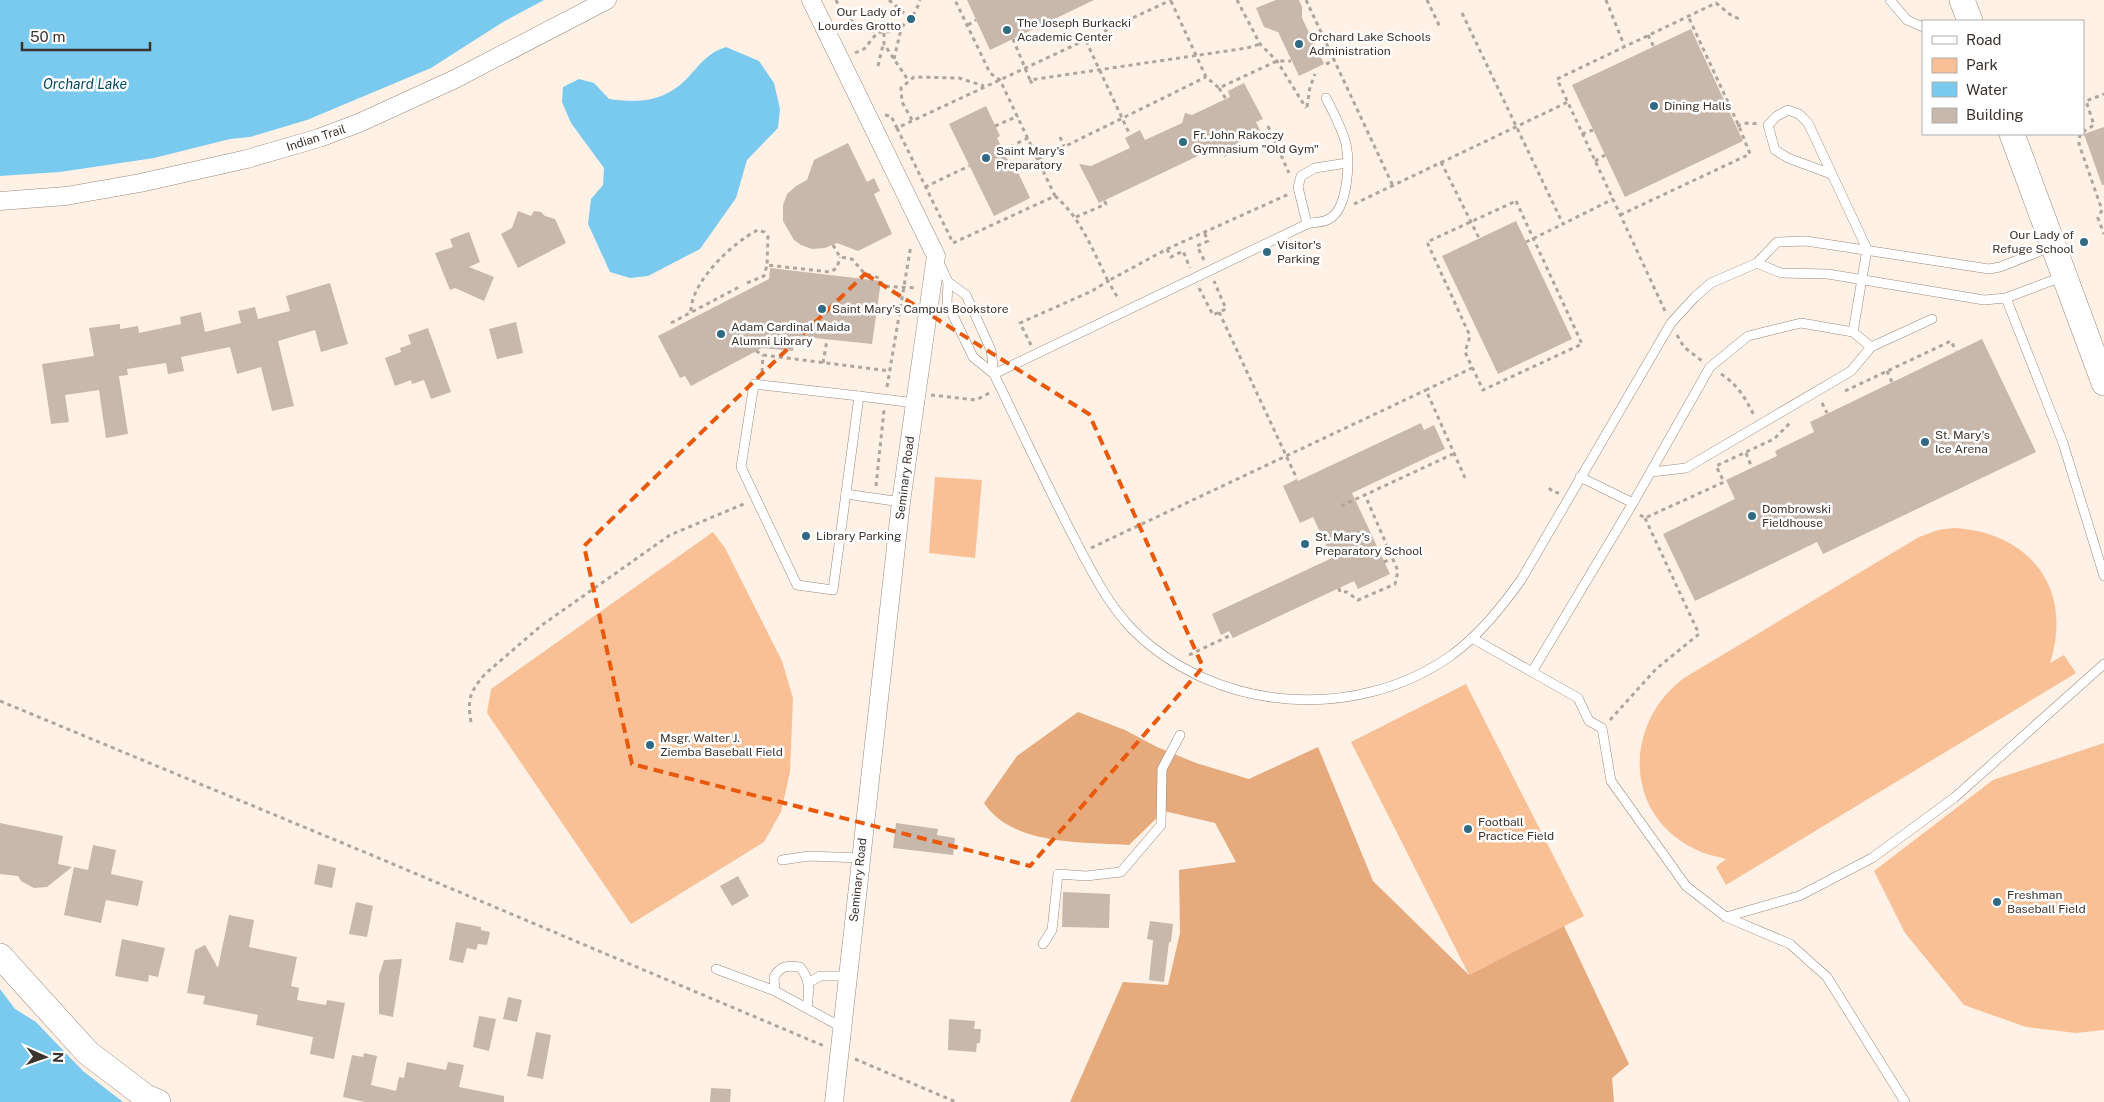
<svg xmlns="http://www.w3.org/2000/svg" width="2104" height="1102" font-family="'Public Sans',sans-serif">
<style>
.green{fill:#fac095}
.forest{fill:#e6aa7c}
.water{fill:#79caee}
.building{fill:#c8b7ab}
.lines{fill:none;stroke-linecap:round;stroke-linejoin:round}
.service-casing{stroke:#99897d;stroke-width:10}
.minor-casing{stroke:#99897d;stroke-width:19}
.secondary-casing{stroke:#99897d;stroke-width:26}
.path{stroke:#b0a59c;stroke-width:3;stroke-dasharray:4 4;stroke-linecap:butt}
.service{stroke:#fff;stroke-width:9}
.minor{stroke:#fff;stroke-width:18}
.secondary{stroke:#fff;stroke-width:25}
.marked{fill:none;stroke:#e8590c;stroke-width:4;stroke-dasharray:10 6;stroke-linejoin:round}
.poi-dot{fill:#306a83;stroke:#fff;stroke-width:2}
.labels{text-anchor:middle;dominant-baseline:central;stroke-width:5;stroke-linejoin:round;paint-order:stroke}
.poi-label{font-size:12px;fill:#3a332e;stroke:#fff;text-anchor:start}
.street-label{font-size:12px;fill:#3a332e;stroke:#fff}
.water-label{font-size:14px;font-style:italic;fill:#044b63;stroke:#fff}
</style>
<rect width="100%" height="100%" fill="#fff1e6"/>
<g class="green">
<polygon points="935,477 982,480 975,558 929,553"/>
<path d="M1954 528C2030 532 2074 589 2050 663L2064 655 2076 673 1726 885 1716 867 1726 859C1715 856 1703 854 1693 848 1622 812 1625 722 1684 678L1919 537 1938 530Z"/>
<polygon points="713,532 725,548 782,661 793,698 790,772 781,812 764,842 631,924 487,713 491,689"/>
<polygon points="1466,684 1584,916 1469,975 1351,742"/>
<polygon points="2104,743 2104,1030 2076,1033 2026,1027 1964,1005 1905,933 1874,871 1993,780"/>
</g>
<path class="forest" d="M1078 712 1125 730 1157 747 1196 763 1249 779 1318 747 1373 881 1469 975 1564 926 1629 1064 1612 1078 1614 1102H1070L1123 982 1168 985 1180 933 1179 870 1236 862 1215 823 1164 811 1129 845C1082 842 1013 846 984 803L1017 756Z"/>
<g class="water">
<polygon points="0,0 544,0 503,22 431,68 307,120 250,137 230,139 154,158 60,172 0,176"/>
<path d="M726 47 759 61 774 83 780 109 778 128 747 160 736 198 700 249 648 276 630 278 610 272 588 224 591 199 603 185 604 168 571 123 562 102 563 87 579 79 594 83 609 99C631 102 653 103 673 90 694 77 700 55 726 47Z"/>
<polygon points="0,989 15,1009 36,1022 83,1071 123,1102 0,1102"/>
</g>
<g class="building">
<polygon points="967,0 1094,0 990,50"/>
<polygon points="1276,0 1299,0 1302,7 1302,18 1324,64 1299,76 1278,32 1264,27 1256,8"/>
<polygon points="1691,29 1743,141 1625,197 1572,85"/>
<polygon points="1244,83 1263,119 1256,122 1261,132 1236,144 1239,150 1224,157 1219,146 1099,203 1079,164 1091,166 1130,148 1125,138 1140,130 1145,140 1182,123 1185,113 1192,115 1230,97 1228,91"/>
<polygon points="986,106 1000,136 997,138 1014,172 1017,170 1030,198 994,216 949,124"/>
<polygon points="2104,127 2104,185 2102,185 2084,134"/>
<polygon points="848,143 867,182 874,178 880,191 874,194 892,234 858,251 837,243 825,248 812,249 801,245 794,240 783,221 783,205 787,194 796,186 807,180 814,160"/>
<polygon points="518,211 531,216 534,211 541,212 545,216 555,219 566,243 518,268 501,234 512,228"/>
<polygon points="1516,221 1572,339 1498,374 1442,256"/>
<polygon points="469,232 480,262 469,267 494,277 484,301 455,288 450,290 435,253 453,247 450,239"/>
<polygon points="770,268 881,281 872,344 795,336 793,351 762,348 691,386 685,376 680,378 658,336 769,279"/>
<polygon points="330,283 348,344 321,352 315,330 278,341 294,406 272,411 261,367 237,374 230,347 181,357 184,371 168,374 166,363 127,369 128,375 119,376 128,434 106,438 99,390 65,395 69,422 51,424 42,364 94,356 89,328 120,324 120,329 138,326 139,333 181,324 180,317 201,312 205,332 241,323 238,311 255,307 258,319 290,311 286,296"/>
<polygon points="516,322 523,353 497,359 489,329"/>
<polygon points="428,328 451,392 431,399 424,380 412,384 411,380 395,386 385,358 401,352 400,348 411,344 408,335"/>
<polygon points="1982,339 2036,452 1823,554 1817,542 1695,601 1663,534 1735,499 1726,480 1777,456 1775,451 1814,432 1810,422"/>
<polygon points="1421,423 1424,430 1434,425 1445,449 1352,493 1390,574 1358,589 1354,581 1233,638 1229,631 1221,635 1212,614 1332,558 1313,517 1300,523 1283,486 1297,479 1298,481"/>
<polygon points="0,823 63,836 58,864 72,867 47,887 34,888 21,881 18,876 0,874"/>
<polygon points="896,823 938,829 937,835 955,838 953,855 893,848"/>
<polygon points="93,845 116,850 111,874 143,881 138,906 106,900 101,923 64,915 74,867 88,870"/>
<polygon points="318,864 336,868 332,888 314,884"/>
<polygon points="738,876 749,896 732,906 720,886"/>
<polygon points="1063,892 1110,894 1109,928 1062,927"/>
<polygon points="356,902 373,906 367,937 349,934"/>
<polygon points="229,915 254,920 249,947 297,957 291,986 299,988 297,1000 326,1005 327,1000 345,1003 334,1059 310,1054 313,1037 256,1025 258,1015 203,1004 205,996 187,993 195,950 205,945 218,968"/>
<polygon points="1150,921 1173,924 1171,942 1169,942 1164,982 1149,980 1153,940 1147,939"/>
<polygon points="456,922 481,927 481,930 490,932 487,945 478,944 476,950 467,948 463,963 449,960"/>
<polygon points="122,939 165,948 158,977 149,975 148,982 115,976"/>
<polygon points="402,959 393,1017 379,1014 379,976 384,960"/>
<polygon points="508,997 522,1000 517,1022 503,1019"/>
<polygon points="479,1016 496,1019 489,1051 473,1047"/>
<polygon points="949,1019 975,1021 974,1029 981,1029 980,1043 977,1043 976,1052 948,1050"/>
<polygon points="536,1032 551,1035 543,1079 527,1076"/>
<polygon points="364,1053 377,1056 371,1085 396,1091 399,1077 404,1078 407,1062 446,1070 448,1062 464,1065 459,1087 504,1096 504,1102 365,1102 343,1097 352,1055 363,1057"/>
<polygon points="711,1088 731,1089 730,1102 710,1102"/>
</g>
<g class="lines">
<defs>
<g id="service">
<polyline points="1890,0 1907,20 1923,27"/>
<polyline points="1831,174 1788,158 1775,150 1768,125 1777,116 1788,110 1799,114 1808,123 1867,249 1853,332"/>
<polyline points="1307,224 1298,187 1301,176 1315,168 1347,163"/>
<polyline points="2053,246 2000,267 1989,269 1806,241 1777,242 1757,263 1781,273 1828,274 1984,300 2006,298 2064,276"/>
<polyline points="938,260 948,282 947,303 973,357 994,374"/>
<path d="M948 282 966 295 991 350 994 374C1019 426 1044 479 1070 530 1088 564 1105 601 1132 629 1216 713 1356 723 1452 655 1480 634 1501 608 1521 580L1671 323 1695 297 1711 283 1757 263"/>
<polyline points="2006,298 2063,443 2104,576"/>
<path d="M994 374 1307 224C1313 222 1323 223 1329 219 1348 209 1350 163 1346 144 1342 128 1333 112 1326 98"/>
<polygon points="754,384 859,396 833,590 797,585 741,467"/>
<polyline points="859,396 915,403"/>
<polyline points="1651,472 1686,468 1851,371 1871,347"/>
<polyline points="1580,477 1633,503 1710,367 1748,336 1801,323 1853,332 1871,347 1932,319"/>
<polyline points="846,494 901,502"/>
<polyline points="1633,503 1532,672 1578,698 1589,721 1602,728 1611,781 1686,886 1726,917 1790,944 1827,977 1905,1102"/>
<polyline points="1472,638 1532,672"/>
<polyline points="782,860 809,856 860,858"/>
<polyline points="1726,917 1799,896 1872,858 1954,798 2104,664"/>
<polyline points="1043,944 1052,930 1058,874 1086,876 1121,872 1161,825 1162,769 1180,735"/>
<polyline points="716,969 775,991"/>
<polyline points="808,983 820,976 849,976"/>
<path d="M807 1008C809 992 811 980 800 967 788 965 780 966 774 977L775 991 843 1028"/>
</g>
<g id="minor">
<polyline points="811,0 936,256 901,502 834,1102"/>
<polyline points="0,201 66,196 140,183 247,159 319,138 359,123 455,79 607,0"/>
</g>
<g id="secondary">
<polyline points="1962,0 1970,21"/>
<polyline points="2012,134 2104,383"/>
<polyline points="0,956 88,1053 146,1097 158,1102"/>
</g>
</defs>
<use href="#service" class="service-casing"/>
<use href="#minor" class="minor-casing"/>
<use href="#secondary" class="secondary-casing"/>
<g class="path">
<path d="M836 0C853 39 906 47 920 0"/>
<polyline points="889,0 911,19"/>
<polyline points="1237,0 1260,44 1277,61 1306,108"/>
<polyline points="1306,0 1393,186"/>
<polyline points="1427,0 1440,27"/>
<polyline points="1606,0 1624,45"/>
<polyline points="1171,1 1206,77 1219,88 1277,61 1291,61"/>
<polyline points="1462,13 1563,224 1613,199"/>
<polyline points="968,25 976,20"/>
<polyline points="884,33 884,44 908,80"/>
<polyline points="1648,35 1654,47"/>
<polyline points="1013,39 1030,80 1247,48 1260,44"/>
<polyline points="1086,41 1130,135"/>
<polyline points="855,53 864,49 878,32"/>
<polyline points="894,59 901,29"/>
<polyline points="1326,64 1333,61"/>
<polyline points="878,66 883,45"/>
<polyline points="1030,80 1034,87"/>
<polyline points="1219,88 1226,99"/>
<polyline points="1307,107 1310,87 1315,74"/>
<polyline points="885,115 891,116 897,128 1171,0"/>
<polyline points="912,120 902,102 901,88 914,77 959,78 984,86"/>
<polyline points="995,126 1018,116"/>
<polyline points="1268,126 1289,173"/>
<polyline points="1737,126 1747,123 1758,124"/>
<polyline points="897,128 953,243 1055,196 1000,80 990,73 955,0"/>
<polyline points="2083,132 2094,125 2086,101 2104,94"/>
<polyline points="1582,134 1593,130"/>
<polyline points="2080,134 2079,144 2102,210 2098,218 2104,234"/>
<polyline points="1060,137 1064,146"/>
<polyline points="1003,150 1028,138"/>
<polyline points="1595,161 1605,155"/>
<polyline points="1441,162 1479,238"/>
<polyline points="1017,170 1206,77"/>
<polyline points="925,187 969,166"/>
<path d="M1055 196C1081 218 1093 251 1108 281L1167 249 1289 194"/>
<polygon points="1516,201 1582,344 1483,390 1465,352 1470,336 1427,242"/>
<polyline points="1354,204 1568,102"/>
<polyline points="1620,215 1750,154 1739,126 1688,16"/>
<polyline points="1076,217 1106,204 1104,200"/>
<polyline points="1526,242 1563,224"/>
<polyline points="833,245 840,257 852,259 864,273 879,278 883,286 916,288"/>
<polyline points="1167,249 1171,257 1183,251 1190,268"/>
<polyline points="1204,260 1197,246 1208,241 1204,232"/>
<polyline points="747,283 764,276 767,265 830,272 837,268 840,257"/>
<polyline points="1199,288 1213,315 1226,309 1214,281"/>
<path d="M691 311C691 282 733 242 758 230L764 232 768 237 767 265"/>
<polyline points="1665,311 1557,79 1716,3 1732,16 1740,19"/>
<polyline points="1219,312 1297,479"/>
<polyline points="671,323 741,286"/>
<polyline points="1677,335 1684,347 1702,361"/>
<polyline points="1031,345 1020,323 1092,291 1108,281 1119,300"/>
<polyline points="756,351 763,355 890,371"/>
<polyline points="823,363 827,340"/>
<polyline points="1887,371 1892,382"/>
<polyline points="762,372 763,355"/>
<path d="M1721 374C1738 385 1745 398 1754 415"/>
<polyline points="887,387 911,245"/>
<polyline points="1845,391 1951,341 1956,351"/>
<polyline points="931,395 976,400 991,392"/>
<polyline points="1822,403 1827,413"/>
<polyline points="1746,453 1752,468"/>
<polyline points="1465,478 1426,390 1472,368"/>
<polyline points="876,486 884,410"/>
<polyline points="1549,488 1553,492 1559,493"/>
<polyline points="1341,506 1453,454"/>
<polyline points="1640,515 1645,518 1724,482 1716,466 1774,439 1790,423"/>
<polyline points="1091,548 1426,390"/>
<polyline points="1384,562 1391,559"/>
<polyline points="1339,588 1340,592 1347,592 1358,600 1395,584 1398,571 1365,495"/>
<polyline points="1189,655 1231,635"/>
<polyline points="0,701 381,859 824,1046"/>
<polyline points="1610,720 1656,669 1699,634 1645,518"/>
<path d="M471 722C467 699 470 692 485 674L542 625 670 535 746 503"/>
<polyline points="855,1059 956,1102"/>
</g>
<use href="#service" class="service"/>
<use href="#minor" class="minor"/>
<use href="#secondary" class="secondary"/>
</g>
<path class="marked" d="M865 274 1089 414 1203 667 1030 866 632 764 584 546Z"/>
<g class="poi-dot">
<circle cx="911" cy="19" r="5"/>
<circle cx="1007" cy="30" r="5"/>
<circle cx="1299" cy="44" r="5"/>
<circle cx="1654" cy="106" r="5"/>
<circle cx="1183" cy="142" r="5"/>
<circle cx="986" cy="158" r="5"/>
<circle cx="2084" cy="242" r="5"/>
<circle cx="1267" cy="252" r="5"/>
<circle cx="822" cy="309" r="5"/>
<circle cx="721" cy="334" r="5"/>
<circle cx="1925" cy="442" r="5"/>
<circle cx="1752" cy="516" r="5"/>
<circle cx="806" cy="536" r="5"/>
<circle cx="1305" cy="544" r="5"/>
<circle cx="650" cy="745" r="5"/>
<circle cx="1468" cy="829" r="5"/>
<circle cx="1997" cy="902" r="5"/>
</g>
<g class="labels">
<g class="poi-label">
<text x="901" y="12" text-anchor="end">Our Lady of<tspan x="901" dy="14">Lourdes Grotto</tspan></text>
<text x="1017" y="23">The Joseph Burkacki<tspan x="1017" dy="14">Academic Center</tspan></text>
<text x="1309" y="37">Orchard Lake Schools<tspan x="1309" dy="14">Administration</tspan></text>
<text x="1664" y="106">Dining Halls</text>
<text x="1193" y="135">Fr. John Rakoczy<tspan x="1193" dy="14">Gymnasium "Old Gym"</tspan></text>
<text x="996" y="151">Saint Mary's<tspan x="996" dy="14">Preparatory</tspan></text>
<text x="2074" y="235" text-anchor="end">Our Lady of<tspan x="2074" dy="14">Refuge School</tspan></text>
<text x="1277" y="245">Visitor's<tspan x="1277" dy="14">Parking</tspan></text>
<text x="832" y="309">Saint Mary’s Campus Bookstore</text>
<text x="731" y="327">Adam Cardinal Maida<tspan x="731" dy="14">Alumni Library</tspan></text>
<text x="1935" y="435">St. Mary's<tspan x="1935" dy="14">Ice Arena</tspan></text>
<text x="1762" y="509">Dombrowski<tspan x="1762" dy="14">Fieldhouse</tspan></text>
<text x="816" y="536">Library Parking</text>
<text x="1315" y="537">St. Mary's<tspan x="1315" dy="14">Preparatory School</tspan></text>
<text x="660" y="738">Msgr. Walter J.<tspan x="660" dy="14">Ziemba Baseball Field</tspan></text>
<text x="1478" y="822">Football<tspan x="1478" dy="14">Practice Field</tspan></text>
<text x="2007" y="895">Freshman<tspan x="2007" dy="14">Baseball Field</tspan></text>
</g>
<g class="street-label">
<text transform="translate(316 138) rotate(-18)">Indian Trail</text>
<text transform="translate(905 478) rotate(-83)">Seminary Road</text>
<text transform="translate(858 880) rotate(-84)">Seminary Road</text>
</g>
<g class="water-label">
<text x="85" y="84">Orchard Lake</text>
</g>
</g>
<rect x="1922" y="20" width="162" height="115" fill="#ffffff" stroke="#b0adab"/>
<rect x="1932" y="36" width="25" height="8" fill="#ffffff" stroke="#b0adab"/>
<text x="1966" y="45" font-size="15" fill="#3a332e">Road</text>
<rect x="1932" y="58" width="25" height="15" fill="#fac095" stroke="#b0adab"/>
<text x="1966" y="70" font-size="15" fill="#3a332e">Park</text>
<rect x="1932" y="82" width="25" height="15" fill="#79caee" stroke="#b0adab"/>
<text x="1966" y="95" font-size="15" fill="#3a332e">Water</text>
<rect x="1932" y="108" width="25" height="15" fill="#c8b7ab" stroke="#b0adab"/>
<text x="1966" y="120" font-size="15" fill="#3a332e">Building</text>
<g transform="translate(45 1057) rotate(92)" stroke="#ffffff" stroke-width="4" paint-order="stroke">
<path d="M0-4L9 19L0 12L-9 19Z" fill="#3a332e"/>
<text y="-8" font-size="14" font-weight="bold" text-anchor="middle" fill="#3a332e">N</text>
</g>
<path d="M22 42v8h128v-8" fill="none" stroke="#3a332e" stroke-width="2.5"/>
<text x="30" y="42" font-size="15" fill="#3a332e" stroke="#ffffff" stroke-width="4" paint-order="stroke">50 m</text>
</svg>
